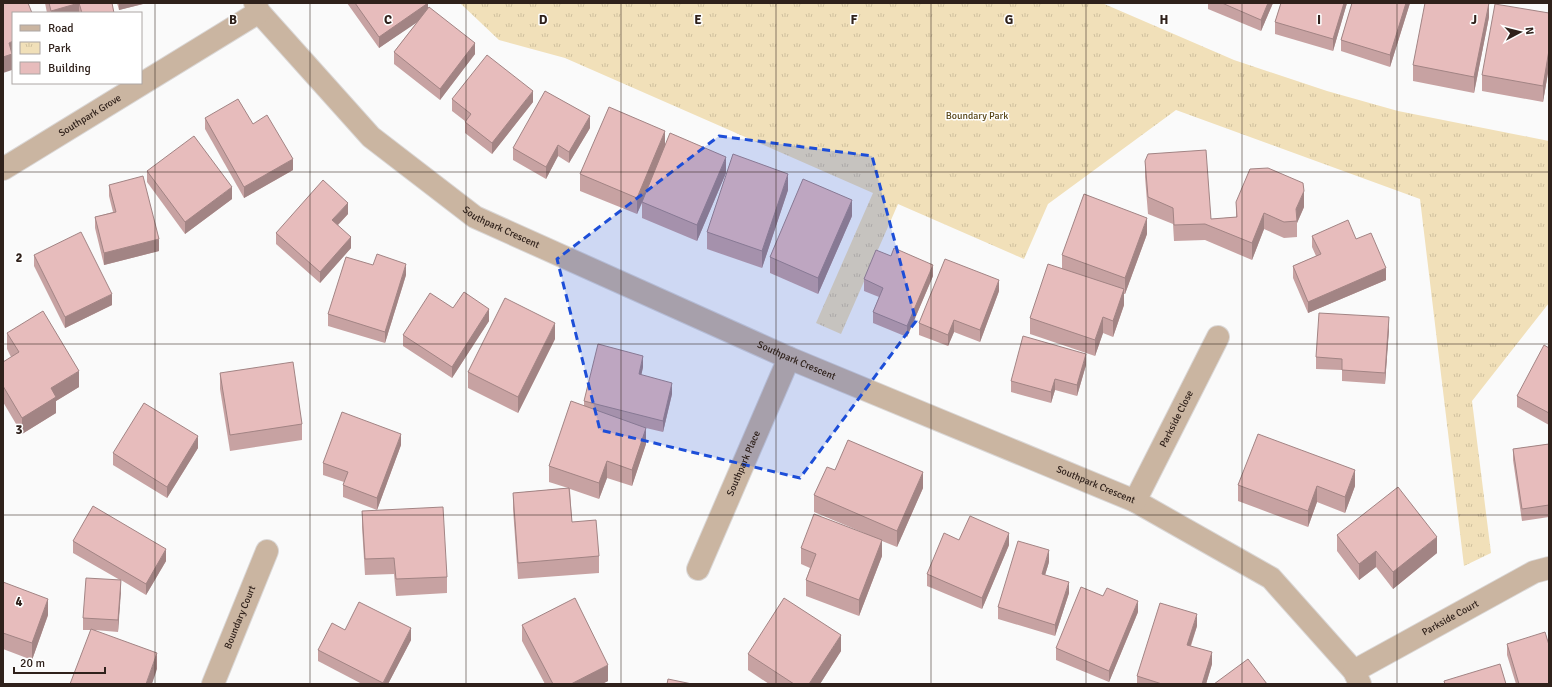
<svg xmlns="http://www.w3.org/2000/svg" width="1552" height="687" font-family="Signika,sans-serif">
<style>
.park{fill:url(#park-tufts)}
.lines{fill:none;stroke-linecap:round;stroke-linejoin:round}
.street-casing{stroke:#dad7d6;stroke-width:24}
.street{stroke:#cab5a1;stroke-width:22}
.wall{fill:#c7a2a2}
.shaded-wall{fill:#a28484}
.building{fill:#e7bcbc;stroke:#a28484}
.marked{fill:#1d4ed8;fill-opacity:0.2;stroke:#1d4ed8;stroke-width:3;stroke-dasharray:8 5;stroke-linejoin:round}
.grid{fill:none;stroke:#2f211b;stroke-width:1;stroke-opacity:0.55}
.labels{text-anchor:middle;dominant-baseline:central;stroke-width:3;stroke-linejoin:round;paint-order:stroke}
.street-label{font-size:10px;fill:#2f211b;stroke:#fff}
.park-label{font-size:10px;fill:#574517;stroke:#fff}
.grid-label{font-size:13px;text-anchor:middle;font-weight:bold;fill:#2f211b;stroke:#fff;stroke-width:3;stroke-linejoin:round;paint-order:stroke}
</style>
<defs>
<pattern id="park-tufts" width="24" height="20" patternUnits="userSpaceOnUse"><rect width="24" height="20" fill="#f1e0b9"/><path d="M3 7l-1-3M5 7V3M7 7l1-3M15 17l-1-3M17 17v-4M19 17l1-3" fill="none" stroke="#cfc09e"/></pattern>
</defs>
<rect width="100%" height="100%" fill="#fafafa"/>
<polygon class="park" points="460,3 1102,3 1234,60 1327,91 1398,111 1549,141 1549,303 1472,401 1491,553 1464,566 1420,199 1176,110 1048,204 1024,259 898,204 841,334 816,323 873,193 565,58 499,40"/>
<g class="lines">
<defs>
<g id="street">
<path id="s1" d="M255 3 259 12 371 137 475 217 789 358 1135 501 1271 578 1354 671 1360 684"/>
<path id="s2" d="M3 169 259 12"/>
<path id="s3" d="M1135 501 1218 337"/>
<path id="s4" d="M698 569 789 358"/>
<path id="s5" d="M1354 671 1534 572 1549 568"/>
<path id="s6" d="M213 684 267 551"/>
</g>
</defs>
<use href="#street" class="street-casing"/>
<use href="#street" class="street"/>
</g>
<g class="wall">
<polygon points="45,3 112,3 114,13 47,13"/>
<polygon points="117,3 147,3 119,10"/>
<polygon points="347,3 427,3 428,9 475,54 440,100 394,64 394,52 418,21 379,48"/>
<polygon points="1208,3 1273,3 1261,31 1208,9"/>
<polygon points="1281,3 1347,3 1333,51 1275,34 1275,22"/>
<polygon points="1352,3 1410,3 1390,67 1341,51 1341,40"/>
<polygon points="1489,3 1489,17 1474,93 1413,81 1413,65"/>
<polygon points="1549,13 1549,67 1543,102 1482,91 1482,75"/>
<polygon points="452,99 533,102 492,154 465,133 465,121 452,111"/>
<polygon points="205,118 253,124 293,170 244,198 205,129"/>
<polygon points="590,128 569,163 558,156 546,179 513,160 513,148"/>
<polygon points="665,146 726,173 697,241 642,218 642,203 637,214 580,191 580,174"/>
<polygon points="1145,161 1211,219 1236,217 1236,202 1304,207 1297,223 1297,237 1284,238 1264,229 1252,260 1205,240 1174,241 1173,224 1148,214 1145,177"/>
<polygon points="147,171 232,199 185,234 147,182"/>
<polygon points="109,185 159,251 104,265 95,228 95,217 113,212 109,196"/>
<polygon points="788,190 762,268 707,249 707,232"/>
<polygon points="348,214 338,225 351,248 320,283 276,244 276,233"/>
<polygon points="852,216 818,294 770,273 770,257"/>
<polygon points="1147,234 1125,294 1124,294 1124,305 1113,337 1103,333 1095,356 1030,334 1030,318 1062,268 1062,255"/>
<polygon points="1312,236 1356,239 1386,280 1308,313 1293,278 1293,266 1316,256 1312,247"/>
<polygon points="34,255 112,305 65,328 34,266"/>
<polygon points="891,256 933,276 907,337 873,323 873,312 879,297 864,291 864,279"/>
<polygon points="406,275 385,343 328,326 328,314"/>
<polygon points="999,291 980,342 954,332 948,346 919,335 919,323"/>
<polygon points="453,308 489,321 452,378 403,346 403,335"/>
<polygon points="1389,329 1385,384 1342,381 1342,370 1316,369 1316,357"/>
<polygon points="7,333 79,387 56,401 56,413 22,434 3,402 3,362 11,357 7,349"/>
<polygon points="555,339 518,413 468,388 468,372"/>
<polygon points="1549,348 1549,425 1517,407 1517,396"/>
<polygon points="1086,365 1077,396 1055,390 1051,403 1011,392 1011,381"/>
<polygon points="643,367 641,375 672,394 663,432 646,428 646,444 632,486 607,478 599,499 570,489 572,522 599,556 599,573 518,579 513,509 513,493 568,488 549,482 549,466 584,406 584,401"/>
<polygon points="220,373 302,424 302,440 230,451 220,389"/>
<polygon points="1549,444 1549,517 1522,521 1513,460 1513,449"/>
<polygon points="401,445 377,510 343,497 343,485 344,482 323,475 323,463"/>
<polygon points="198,448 167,498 113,465 113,453"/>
<polygon points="835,470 923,488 897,547 882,541 882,556 859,616 806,596 806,580 810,568 801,564 801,548 864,533 814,512 814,495"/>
<polygon points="1238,485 1355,486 1345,513 1317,502 1308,527 1238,501"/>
<polygon points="362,511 447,577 447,593 396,596 394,574 365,575 362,527"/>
<polygon points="1337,535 1437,553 1393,589 1376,567 1359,580 1337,551"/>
<polygon points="959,540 1009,545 982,609 927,586 927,574"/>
<polygon points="73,541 166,561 146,595 121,580 118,632 95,630 157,669 90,630 83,630 83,618 120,580 73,553"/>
<polygon points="1049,562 1045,575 1069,593 1055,636 998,619 998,607"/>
<polygon points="3,582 48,615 32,660 3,649"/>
<polygon points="1138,612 1109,682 1056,660 1056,648"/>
<polygon points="522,625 608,681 602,684 545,684 522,641"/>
<polygon points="1197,626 1191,646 1212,664 1206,684 1137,684 1137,676"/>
<polygon points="345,630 411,640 388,684 362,684 318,661 318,650"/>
<polygon points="1507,644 1549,684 1516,684 1507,655"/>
<polygon points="841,651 820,684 769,684 748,670 748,654"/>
</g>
<g class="shaded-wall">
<polygon points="79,3 79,13 51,13 51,11"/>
<polygon points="119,3 147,3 119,10"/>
<polygon points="428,3 428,15 379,48 379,37"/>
<polygon points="1268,3 1273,3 1261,31 1261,20"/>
<polygon points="1344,3 1347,3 1333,51 1333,39"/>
<polygon points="1406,3 1410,3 1390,67 1390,55"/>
<polygon points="1489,3 1489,17 1474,93 1474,77"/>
<polygon points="13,41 13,58 12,58 12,70 3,73 3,57 9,43"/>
<polygon points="475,43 475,54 440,100 440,89"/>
<polygon points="1549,50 1549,67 1543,102 1543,86"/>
<polygon points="533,91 533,102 492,154 492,143"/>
<polygon points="590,116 590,128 569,163 569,152"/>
<polygon points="665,131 665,147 637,214 637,198"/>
<polygon points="558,145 558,156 546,179 546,167"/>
<polygon points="726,157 726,173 697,241 697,225"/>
<polygon points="293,159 293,170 244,198 244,187"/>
<polygon points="788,174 788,190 762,268 762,251"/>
<polygon points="232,187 232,199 185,234 185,222"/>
<polygon points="1304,191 1304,207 1297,223 1296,209"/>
<polygon points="852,200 852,216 818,294 818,278"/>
<polygon points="348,203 348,214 332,231 332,220"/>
<polygon points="1264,213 1264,229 1252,260 1252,243"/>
<polygon points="1147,218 1147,234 1125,294 1125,278"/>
<polygon points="351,237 351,248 320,283 320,272"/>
<polygon points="159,239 159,251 104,265 104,253"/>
<polygon points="406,264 406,275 385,343 385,332"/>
<polygon points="933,265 933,276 907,337 907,326"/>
<polygon points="1386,268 1386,280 1308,313 1308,302"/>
<polygon points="999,280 999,291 980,342 980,330"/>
<polygon points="1124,289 1124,305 1113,337 1113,321"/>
<polygon points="112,294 112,305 65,328 65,317"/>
<polygon points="489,309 489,321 452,378 452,367"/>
<polygon points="1103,317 1103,333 1095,356 1095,340"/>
<polygon points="1389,317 1389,329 1385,384 1385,373"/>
<polygon points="954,320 954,332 948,346 948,335"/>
<polygon points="555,323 555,339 518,413 518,397"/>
<polygon points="1086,354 1086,365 1077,396 1077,385"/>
<polygon points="643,356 643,367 639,386 639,374"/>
<polygon points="79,371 79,387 56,401 56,413 22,434 22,418 51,388"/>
<polygon points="1055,379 1055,390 1051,403 1051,392"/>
<polygon points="672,383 672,394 663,432 663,421"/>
<polygon points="646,428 646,444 632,486 632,470"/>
<polygon points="401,434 401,445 377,510 377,498"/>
<polygon points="198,436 198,448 167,498 167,487"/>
<polygon points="607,461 607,478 599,499 599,483"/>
<polygon points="1355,470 1355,486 1345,513 1345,497"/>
<polygon points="923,472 923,488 897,547 897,531"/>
<polygon points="1317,486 1317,502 1308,527 1308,511"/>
<polygon points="1009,533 1009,545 982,609 982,598"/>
<polygon points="1437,537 1437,553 1393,589 1393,572"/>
<polygon points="882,540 882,556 859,616 859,600"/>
<polygon points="166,549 166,561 146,595 146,584"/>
<polygon points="1049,550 1049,562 1042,585 1042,574"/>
<polygon points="1376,551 1376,567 1359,580 1359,564"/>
<polygon points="121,580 121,592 118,632 118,620"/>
<polygon points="1069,582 1069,593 1055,636 1055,625"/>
<polygon points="48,599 48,615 32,660 32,643"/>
<polygon points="1138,601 1138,612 1109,682 1109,671"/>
<polygon points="1197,614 1197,626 1187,656 1187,645"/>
<polygon points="411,628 411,640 388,684 383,684"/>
<polygon points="841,635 841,651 820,684 809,684"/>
<polygon points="1212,652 1212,664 1206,684 1202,684"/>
<polygon points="157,653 157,669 152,684 146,684"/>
<polygon points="608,665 608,681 602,684 571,684"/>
</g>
<g class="building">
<polygon points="3,3 28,3 32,13 13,13 13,41 9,43 12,54 3,57"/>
<polygon points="49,3 112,3 114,13 82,13 79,3 51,11"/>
<polygon points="355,3 428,3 379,37"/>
<polygon points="1222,3 1268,3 1261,20"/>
<polygon points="1281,3 1344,3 1333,39 1275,22"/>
<polygon points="1352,3 1406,3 1390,55 1341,40"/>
<polygon points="1425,3 1489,3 1474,77 1413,65"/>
<polygon points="1495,4 1549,13 1549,50 1543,86 1482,75"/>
<polygon points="429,7 475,43 440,89 394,52"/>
<polygon points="487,55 533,91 492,143 465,122 471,114 452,99"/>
<polygon points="545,91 590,116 569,152 558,145 546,167 513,148"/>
<polygon points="238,99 253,124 267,115 293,159 244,187 205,118"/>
<polygon points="609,107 665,131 637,198 580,174"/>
<polygon points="670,133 726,157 697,225 642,202"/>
<polygon points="194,136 232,187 185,222 147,171"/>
<polygon points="1206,150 1211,219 1237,217 1236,202 1250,169 1268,168 1303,183 1304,191 1296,209 1297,221 1284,222 1264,213 1252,243 1205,224 1174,225 1173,208 1148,197 1145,161 1148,154"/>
<polygon points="733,154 788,174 762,251 707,232"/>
<polygon points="143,176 159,239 104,253 95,217 116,212 109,185"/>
<polygon points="803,179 852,200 818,278 770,257"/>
<polygon points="323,180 348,203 332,220 351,237 320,272 276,233"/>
<polygon points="1084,194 1147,218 1125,278 1062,255"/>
<polygon points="1348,220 1356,239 1371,233 1386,268 1308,302 1293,266 1321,254 1312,236"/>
<polygon points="81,232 112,294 65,317 34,255"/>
<polygon points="894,248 933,265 907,326 873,312 883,288 864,279 876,250 891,256"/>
<polygon points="377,254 406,264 385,332 328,314 346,257 373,265"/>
<polygon points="945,259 999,280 980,330 954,320 948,335 919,323"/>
<polygon points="1048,264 1124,289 1113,321 1103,317 1095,340 1030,318"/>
<polygon points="464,292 489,309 452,367 403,335 430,293 453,308"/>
<polygon points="505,298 555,323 518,397 468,372"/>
<polygon points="43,311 79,371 51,388 56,397 22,418 3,386 3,362 19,352 7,333"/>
<polygon points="1319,313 1389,317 1385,373 1342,370 1342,359 1316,357"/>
<polygon points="1023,336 1086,354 1077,385 1055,379 1051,392 1011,381"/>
<polygon points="598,344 643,356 639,374 672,383 663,421 584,401"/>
<polygon points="1544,345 1549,348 1549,413 1517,396"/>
<polygon points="293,362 302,424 230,435 220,373"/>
<polygon points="571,401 646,428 632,470 607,461 599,483 549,466"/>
<polygon points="144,403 198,436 167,487 113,453"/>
<polygon points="342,412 401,434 377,498 343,485 348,472 323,463"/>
<polygon points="1258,434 1355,470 1345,497 1317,486 1308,511 1238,485"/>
<polygon points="848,440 923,472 897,531 814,495 827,467 835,470"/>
<polygon points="1549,444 1549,505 1522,509 1513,449"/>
<polygon points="1398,487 1437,537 1393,572 1376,551 1359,564 1337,535"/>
<polygon points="569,488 572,522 596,520 599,556 518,563 513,493"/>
<polygon points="93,506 166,549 146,584 73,541"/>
<polygon points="443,507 447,577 396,579 394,558 365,559 362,511"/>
<polygon points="814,514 882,540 859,600 806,580 816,554 801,548"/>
<polygon points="970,516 1009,533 982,598 927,574 944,533 959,540"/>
<polygon points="1018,541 1049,550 1042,574 1069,582 1055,625 998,607"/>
<polygon points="86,578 121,580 118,620 83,618"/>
<polygon points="3,582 48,599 32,643 3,633 3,634"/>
<polygon points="1081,587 1103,596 1107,588 1138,601 1109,671 1056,648"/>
<polygon points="575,598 608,665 571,684 553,684 522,625"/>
<polygon points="784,598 841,635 809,684 794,684 748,654"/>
<polygon points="359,602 411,628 383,683 318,650 332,623 345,630"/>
<polygon points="1160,603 1197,614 1187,645 1212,652 1202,684 1162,684 1137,676"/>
<polygon points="91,629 157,653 146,684 70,684"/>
<polygon points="1545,632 1549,645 1549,684 1519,684 1507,644"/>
<polygon points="1248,659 1267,684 1214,684"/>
<polygon points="1500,664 1506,684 1445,684 1444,681"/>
<polygon points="668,679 692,684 667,684"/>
</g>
<path class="marked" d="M719 136 872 156 916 321 800 478 600 430 557 259Z"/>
<path class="grid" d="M155 3V684M310 3V684M466 3V684M621 3V684M776 3V684M931 3V684M1086 3V684M1242 3V684M1397 3V684M3 172H1549M3 344H1549M3 515H1549"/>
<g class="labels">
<g class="street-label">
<text stroke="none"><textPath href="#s2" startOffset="102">Southpark Grove</textPath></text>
<text stroke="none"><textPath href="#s1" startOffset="337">Southpark Crescent</textPath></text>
<text stroke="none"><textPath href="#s1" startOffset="661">Southpark Crescent</textPath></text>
<text stroke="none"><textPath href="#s3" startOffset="92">Parkside Close</textPath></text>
<text stroke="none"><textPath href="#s4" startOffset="115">Southpark Place</textPath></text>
<text stroke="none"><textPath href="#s1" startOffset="985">Southpark Crescent</textPath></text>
<text stroke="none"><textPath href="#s6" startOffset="72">Boundary Court</textPath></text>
<text stroke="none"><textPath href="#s5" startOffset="110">Parkside Court</textPath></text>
</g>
<g class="park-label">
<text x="977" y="116">Boundary Park</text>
</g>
</g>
<g class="grid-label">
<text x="233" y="24">B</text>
<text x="388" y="24">C</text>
<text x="543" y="24">D</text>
<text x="698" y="24">E</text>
<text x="854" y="24">F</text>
<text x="1009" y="24">G</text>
<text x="1164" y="24">H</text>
<text x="1319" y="24">I</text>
<text x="1474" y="24">J</text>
<text x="19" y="262">2</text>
<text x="19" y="434">3</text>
<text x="19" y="606">4</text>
</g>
<rect width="1552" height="687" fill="none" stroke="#2f211b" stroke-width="8"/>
<rect x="12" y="12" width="130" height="72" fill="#ffffff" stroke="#aca6a4"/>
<rect x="20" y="25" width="20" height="6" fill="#cab5a1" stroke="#aca6a4"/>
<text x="48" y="32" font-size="12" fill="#2f211b">Road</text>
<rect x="20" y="42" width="20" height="12" fill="url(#park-tufts)" stroke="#aca6a4"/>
<text x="48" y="52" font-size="12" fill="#2f211b">Park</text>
<rect x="20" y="62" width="20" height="12" fill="#e7bcbc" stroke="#aca6a4"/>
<text x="48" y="72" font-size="12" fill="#2f211b">Building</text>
<g transform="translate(1520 32) rotate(83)" stroke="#ffffff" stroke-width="3" paint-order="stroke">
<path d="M0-3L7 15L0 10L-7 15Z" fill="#2f211b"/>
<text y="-6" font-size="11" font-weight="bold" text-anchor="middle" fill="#2f211b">N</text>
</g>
<path d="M14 667v6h91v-6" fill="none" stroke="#2f211b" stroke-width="2"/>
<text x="20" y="667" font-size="12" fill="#2f211b" stroke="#ffffff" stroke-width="3" paint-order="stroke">20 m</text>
</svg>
